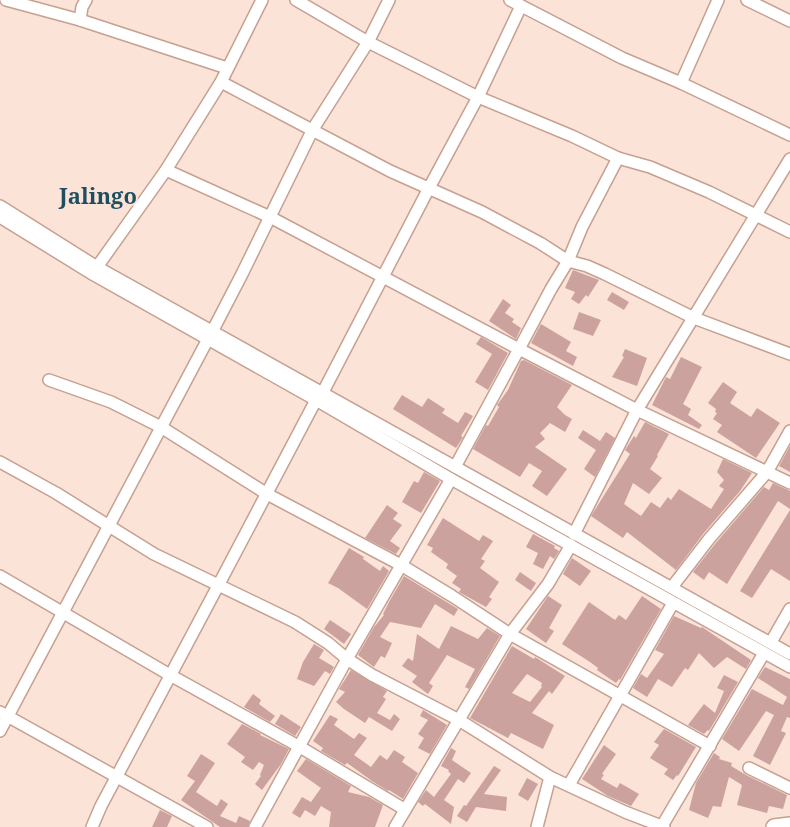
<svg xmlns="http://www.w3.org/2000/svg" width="790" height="827" font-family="'Noto Serif',serif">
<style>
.building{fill:#cca29e;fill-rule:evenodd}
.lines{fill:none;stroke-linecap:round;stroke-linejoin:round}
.minor-casing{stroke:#c6a090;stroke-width:14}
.major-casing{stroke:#c6a090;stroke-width:18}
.minor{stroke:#fff;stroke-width:11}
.major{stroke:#fff;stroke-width:15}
.labels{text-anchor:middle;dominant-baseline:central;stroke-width:4;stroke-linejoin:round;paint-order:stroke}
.town-label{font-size:22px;font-weight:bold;fill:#1e4f61;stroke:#fbe3d8}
</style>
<rect width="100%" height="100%" fill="#fbe3d8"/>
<g class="building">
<polygon points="573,270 599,280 588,297 586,295 579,304 571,299 575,292 565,288"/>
<polygon points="612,292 629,302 624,310 607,300"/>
<polygon points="503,299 511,305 505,313 514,319 512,322 521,328 516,339 489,321"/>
<polygon points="579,312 601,320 593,336 573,329"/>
<polygon points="541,324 571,342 566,351 577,357 573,366 531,343"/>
<polygon points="481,337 508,353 488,390 475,382 492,354 476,344"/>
<polygon points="625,349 647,358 637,386 612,377 624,357 622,356"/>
<polygon points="681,357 702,367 683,404 691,409 688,415 702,425 699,429 652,405 666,377 670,379"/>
<polygon points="524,360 572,385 557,407 565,415 572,419 565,432 550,423 540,433 545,439 535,447 567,469 547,496 532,486 542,471 529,463 520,477 473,449 486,425 488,426 499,407 497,405 508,390 521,361"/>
<polygon points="723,382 737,392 730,403 751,417 757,408 780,423 756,458 717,432 722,425 713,419 717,413 715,412 716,409 708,403"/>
<polygon points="402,395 422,407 428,398 445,409 442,413 458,423 465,412 473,416 461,436 463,437 456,448 393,409"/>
<polygon points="645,422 669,434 657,455 658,456 650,469 662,478 649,494 633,483 624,504 641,516 651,502 660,508 668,497 671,500 679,489 711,509 724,489 719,486 724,480 717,472 723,459 752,473 740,491 703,534 676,570 627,532 623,538 591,516 630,454 625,450 634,436 636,438"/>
<polygon points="583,430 600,441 606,432 615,438 595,477 584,469 596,450 578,438"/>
<polygon points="790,446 790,472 779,466"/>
<polygon points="424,472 440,481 421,513 402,502 414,481 418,483"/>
<polygon points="773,483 790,491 790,509 778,501 727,584 709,572 704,580 693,572 715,544 764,487 769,490"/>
<polygon points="387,505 398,513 393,519 402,525 390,541 400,548 396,554 365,538"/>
<polygon points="790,510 790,581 771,569 752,598 740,591"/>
<polygon points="443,518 479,541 483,535 493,541 481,559 485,561 480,568 499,582 489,597 492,599 486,607 459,592 461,589 452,583 457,576 446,568 448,564 431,552 433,548 427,545"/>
<polygon points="533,534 555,546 554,548 559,551 554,559 550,556 543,569 533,564 538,553 526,547"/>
<polygon points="349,548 364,557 363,559 380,571 383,566 389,571 367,609 338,588 328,583"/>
<polygon points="572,558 591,571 580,586 563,574"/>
<polygon points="520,572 536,583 531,591 515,580"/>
<polygon points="404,576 458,609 454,616 435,604 421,628 390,622 380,637 392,643 385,658 381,656 374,667 358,655 374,627 384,615 383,614 389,602"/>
<polygon points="548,596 562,605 549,628 554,631 546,643 526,629"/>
<polygon points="642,596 661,609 620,680 619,679 616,683 597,670 598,668 590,662 562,644 589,602 615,620 619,615 626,620"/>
<polygon points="674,616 701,628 702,627 751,660 746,669 727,657 714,668 699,653 688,670 685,668 672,687 658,679 647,697 633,688 641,674 647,678 664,654 655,650"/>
<polygon points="330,620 351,634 344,644 324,629"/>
<polygon points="451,626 478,639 487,628 500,636 469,689 465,687 475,669 447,655 429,683 433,686 428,694 412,682 417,676 402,666 408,658 413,661 417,634 439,649"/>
<polygon points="314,644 324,650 319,658 334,667 330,674 325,671 314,686 297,679 303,662"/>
<path d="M512 646 534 659 535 657 565 676 552 694 549 691 532 713 554 725 543 749 511 733 508 738 470 718ZM527 674 542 683 541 686 542 687 530 702 512 693Z"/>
<polygon points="765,667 790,679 790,718 787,717 781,731 786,733 770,765 753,756 774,715 766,711 739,751 722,739 752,689 783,705 787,697 758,678"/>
<polygon points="351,670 387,691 383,697 386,699 377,713 390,720 394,714 400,719 392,731 369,717 365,723 344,709 336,702 345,692 339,689"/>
<polygon points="724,675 738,682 709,731 708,730 704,734 688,725 704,704 715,713 724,691 717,688"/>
<polygon points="253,694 261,700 259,704 275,716 270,722 244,707"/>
<polygon points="423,710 447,725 430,754 418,748 424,738 418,734 428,720 420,716"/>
<polygon points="281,714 301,727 295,736 275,724"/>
<polygon points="330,715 338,719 334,725 354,739 359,733 367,738 354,755 371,767 380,755 387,760 394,750 405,757 402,762 418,773 403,799 389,790 388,791 372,781 347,763 345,765 321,751 323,748 313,741"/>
<polygon points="242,724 261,734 260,735 289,749 281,764 262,790 255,784 261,776 260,775 264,765 259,762 253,770 241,762 245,757 227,744"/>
<polygon points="664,729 696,747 678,776 677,775 673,780 664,774 668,769 650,758 659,745 654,742"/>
<polygon points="604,745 616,754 602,774 604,775 601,779 617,788 620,783 639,794 631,806 608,796 582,779"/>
<polygon points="451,748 456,751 452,760 471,773 464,783 458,779 444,800 454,807 451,824 425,804 423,806 418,802 426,790 434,797 451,774 448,771 449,770 441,766"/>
<polygon points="714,753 720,757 719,759 732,763 731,766 746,775 787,795 783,809 769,806 767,813 737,805 742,785 729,777 721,807 713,806 708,818 689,810 696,783"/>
<polygon points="201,754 215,763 196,792 217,806 221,799 228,804 220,816 236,823 239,816 250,821 248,827 220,827 181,800 195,781 187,776"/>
<polygon points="306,759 351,786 348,792 369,797 383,805 375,827 329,827 331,812 321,806 315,816 305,810 300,818 292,813 302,797 311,802 321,788 297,771"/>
<polygon points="494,766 501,770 484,794 507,797 506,811 476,807 467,822 457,816 464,805 466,806"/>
<polygon points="527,778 538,784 528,801 518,795"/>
<polygon points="160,810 172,816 167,827 152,827"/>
</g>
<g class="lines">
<defs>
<g id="minor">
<polyline points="6,0 80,20 227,68"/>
<polyline points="296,0 368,42 478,97 572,136 618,158 650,167 709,192 790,232"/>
<polyline points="510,0 622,58 681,83 790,135"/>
<polyline points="747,0 790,21"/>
<polyline points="80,20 82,7 86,0"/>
<polyline points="221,82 390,171 482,212 540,243 568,261 587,266 605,274 694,318 790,354"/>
<polyline points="681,83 718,0"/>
<polyline points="166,170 270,217 519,349 637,410 790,483"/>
<polyline points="0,206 97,267 790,654"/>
<polyline points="0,217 94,275 316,400 451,479 790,667"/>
<polyline points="97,267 166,170 221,82 262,0"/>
<polyline points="213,330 242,274 313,129 368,42 389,0"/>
<polyline points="49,380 111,402 161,427 267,494 401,565 452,596 510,634 710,746"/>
<polyline points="323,392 429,188 478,97 521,6"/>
<polyline points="0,462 56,493 154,554 295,622 328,643 347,659 372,675 459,720 550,777 625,812 664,827"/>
<polyline points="455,467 519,349 551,289 568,261 582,227 618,158"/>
<polyline points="574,534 637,410 790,159"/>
<polyline points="0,576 170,675 300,747 404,809"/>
<polyline points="672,587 709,539 767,472 790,431"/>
<polyline points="771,642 790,609"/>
<polyline points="0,712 207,827"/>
<polyline points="0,731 208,339"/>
<polyline points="749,768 790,788"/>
<polyline points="569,785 673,603"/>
<polyline points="662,826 764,653"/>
<path d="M92 827 101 806C173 670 245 536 316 400"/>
<polyline points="255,827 347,659 451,479"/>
<polyline points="395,827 510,634 548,584 571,545"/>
<polyline points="537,827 550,777"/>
</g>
<polyline id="major" points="774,827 790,825"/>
</defs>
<use href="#minor" class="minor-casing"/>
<use href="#major" class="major-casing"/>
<use href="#minor" class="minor"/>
<use href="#major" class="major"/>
</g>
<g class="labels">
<g class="town-label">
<text x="98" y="195">Jalingo</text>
</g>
</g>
</svg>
